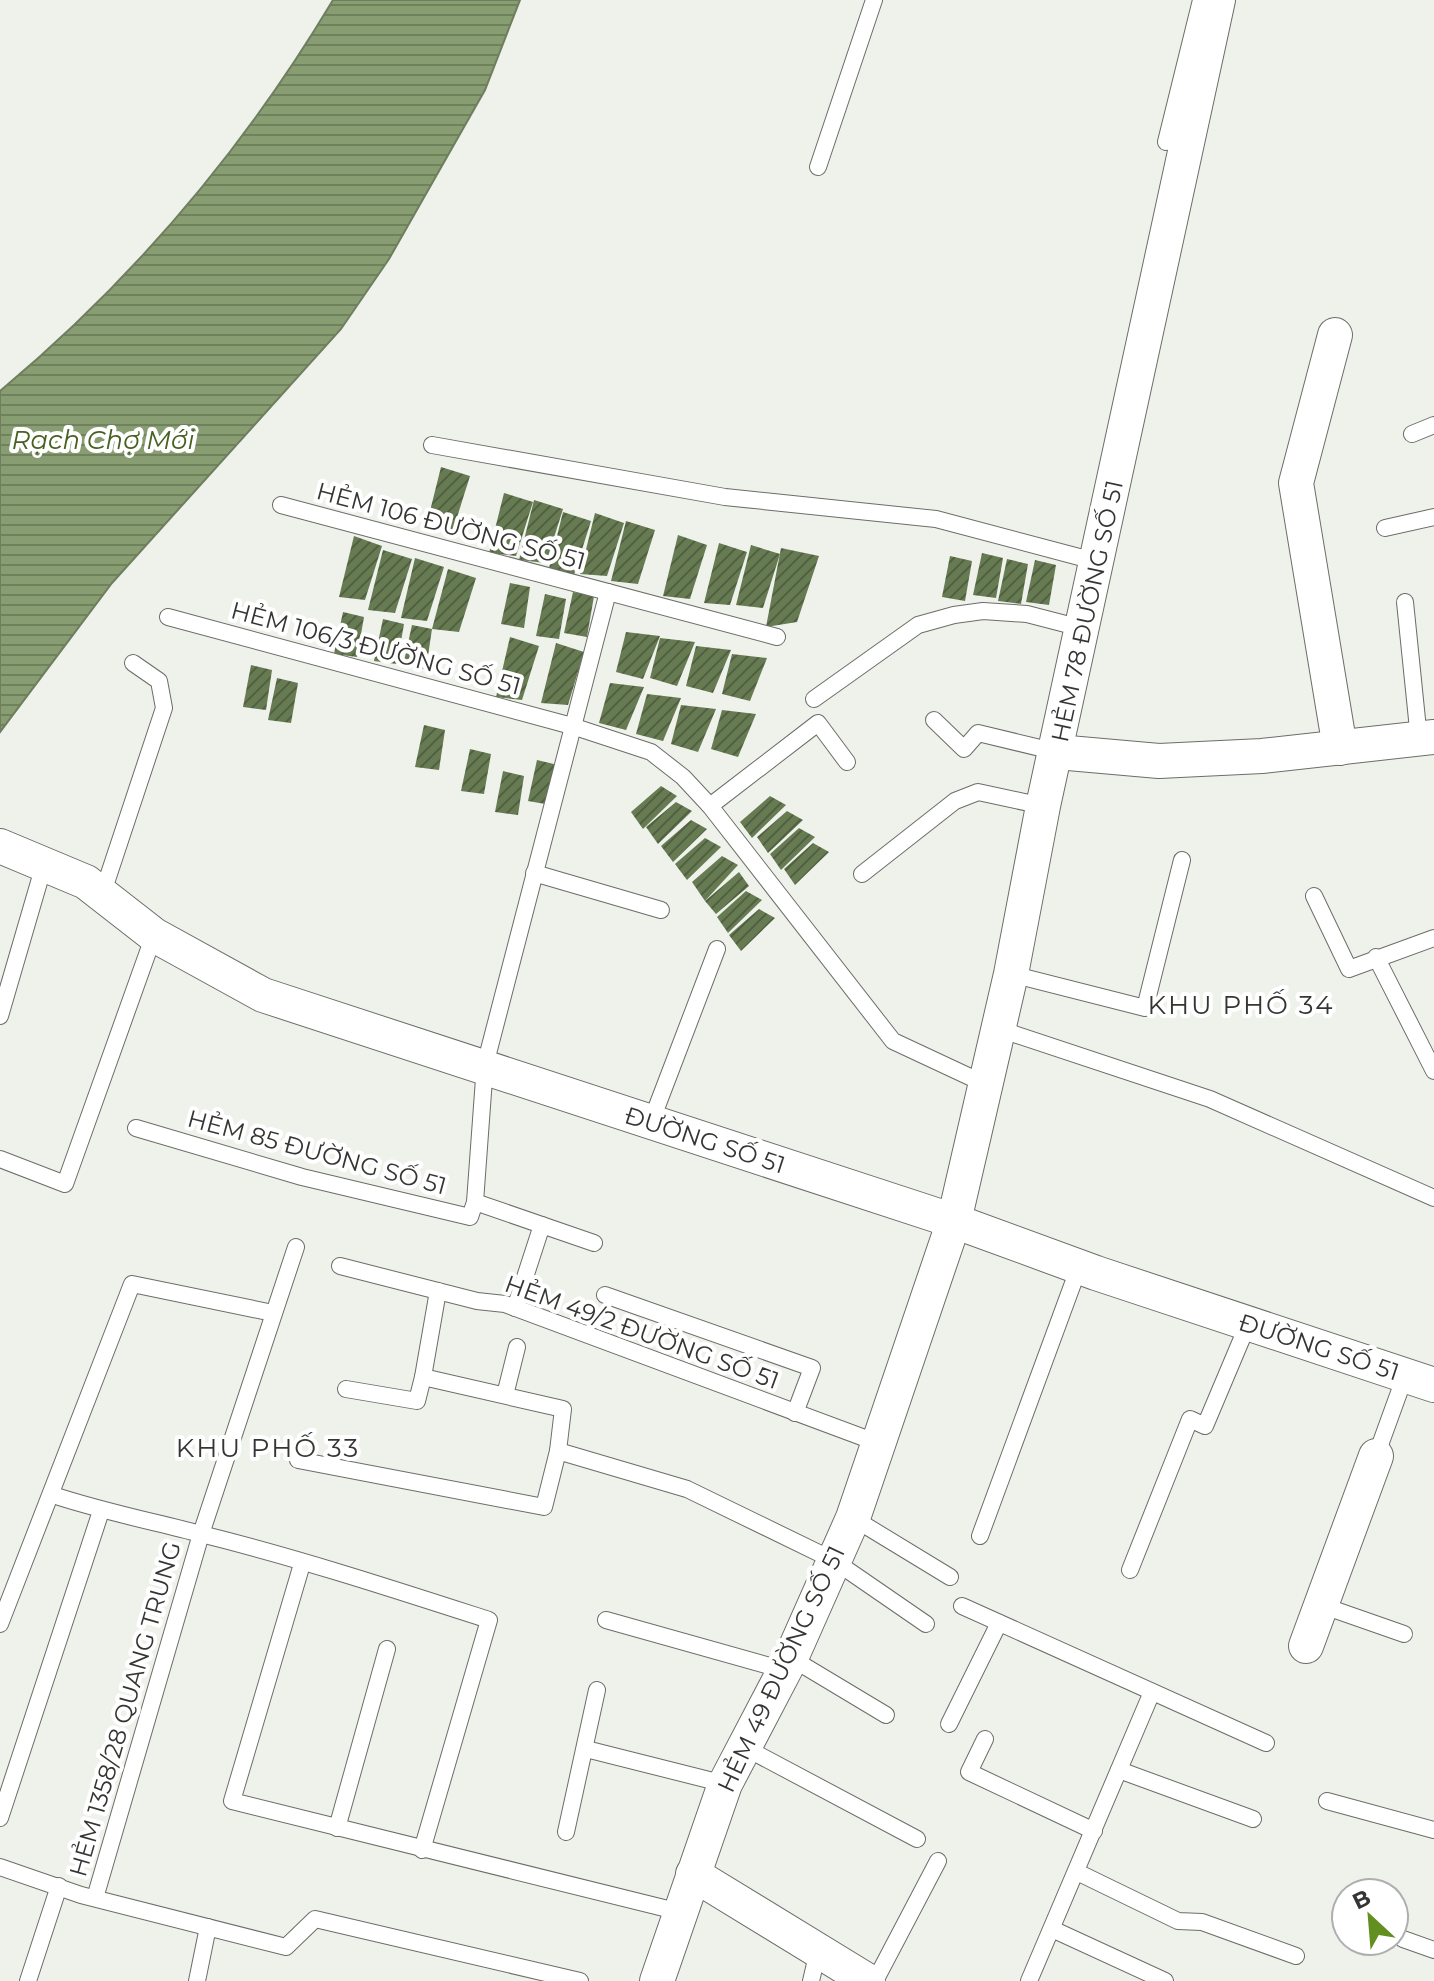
<svg xmlns="http://www.w3.org/2000/svg" width="1434" height="1981" font-family="Montserrat,sans-serif">
<style>
.water{fill:url(#water-rules);stroke:#6f7e5f;stroke-width:2}
.building{fill:url(#building-hatch)}
.lines{fill:none;stroke-linecap:round;stroke-linejoin:round}
.service-casing{stroke:#6b6e68;stroke-width:18}
.minor-casing{stroke:#6b6e68;stroke-width:36}
.service{stroke:#fff;stroke-width:16}
.minor{stroke:#fff;stroke-width:34}
.labels{text-anchor:middle;dominant-baseline:central;stroke-width:8;stroke-linejoin:round;paint-order:stroke}
.street-label{font-size:24px;fill:#353634;stroke:#fff}
.water-label{font-size:26px;font-style:italic;fill:#466122;stroke:#fff}
.neighbourhood-label{font-size:26px;letter-spacing:2px;fill:#353634;stroke:#fff}
</style>
<defs>
<pattern id="water-rules" width="6" height="5" patternUnits="userSpaceOnUse" patternTransform="scale(2)"><rect width="6" height="5" fill="#889d72"/><path d="M0 2.5h6" fill="none" stroke="#70815e"/></pattern>
<pattern id="building-hatch" width="6" height="6" patternUnits="userSpaceOnUse" patternTransform="scale(2)"><rect width="6" height="6" fill="#677b52"/><path d="M-1 1l2-2M0 6l6-6M5 7l2-2" fill="none" stroke="#516042"/></pattern>
</defs>
<rect width="100%" height="100%" fill="#eef2eb"/>
<path class="water" d="M333 0H520L485 90 389 259 341 329 112 583 0 732V391C133 280 244 149 333 0Z"/>
<g class="building">
<polygon points="441,467 470,476 453,530 426,527"/>
<polygon points="504,493 533,502 516,556 489,553"/>
<polygon points="534,500 563,509 546,563 519,560"/>
<polygon points="563,512 591,521 574,575 548,572"/>
<polygon points="595,513 624,523 607,576 580,574"/>
<polygon points="626,521 655,530 638,584 611,581"/>
<polygon points="678,535 707,545 690,599 663,596"/>
<polygon points="354,536 382,546 365,600 339,597"/>
<polygon points="719,543 747,552 730,605 704,603"/>
<polygon points="751,545 780,554 763,608 736,605"/>
<polygon points="781,548 819,556 797,622 766,627"/>
<polygon points="383,550 412,559 395,613 368,610"/>
<polygon points="982,553 1003,558 996,598 973,595"/>
<polygon points="950,556 972,561 965,601 942,597"/>
<polygon points="415,558 444,567 427,621 401,618"/>
<polygon points="1007,559 1028,564 1021,604 998,601"/>
<polygon points="1035,560 1056,565 1049,605 1026,602"/>
<polygon points="448,569 476,578 459,632 432,629"/>
<polygon points="510,583 530,587 524,628 501,624"/>
<polygon points="573,592 594,596 587,637 564,633"/>
<polygon points="545,594 566,599 559,639 536,636"/>
<polygon points="343,612 364,617 357,657 334,654"/>
<polygon points="383,619 404,624 397,664 374,661"/>
<polygon points="412,625 432,629 426,669 403,666"/>
<polygon points="626,632 660,636 643,679 616,672"/>
<polygon points="510,637 539,646 522,700 496,697"/>
<polygon points="660,638 695,642 677,686 650,678"/>
<polygon points="556,643 584,652 568,705 541,703"/>
<polygon points="696,646 731,650 713,693 686,686"/>
<polygon points="732,654 767,658 750,701 722,694"/>
<polygon points="251,665 272,670 266,710 243,707"/>
<polygon points="277,678 298,683 291,723 268,720"/>
<polygon points="610,683 644,687 626,730 599,723"/>
<polygon points="647,694 681,698 663,741 636,734"/>
<polygon points="681,705 716,709 698,752 671,744"/>
<polygon points="722,710 756,714 738,757 711,749"/>
<polygon points="424,725 445,730 439,770 415,767"/>
<polygon points="470,749 491,754 484,794 461,791"/>
<polygon points="537,760 558,765 551,805 528,801"/>
<polygon points="503,771 524,776 518,815 495,812"/>
<polygon points="661,786 677,796 643,829 631,812"/>
<polygon points="770,796 786,805 752,838 740,822"/>
<polygon points="676,802 692,811 658,844 646,827"/>
<polygon points="787,811 803,820 768,853 757,837"/>
<polygon points="691,820 707,829 673,862 661,846"/>
<polygon points="799,828 815,837 781,870 770,854"/>
<polygon points="705,838 721,847 687,880 675,864"/>
<polygon points="813,843 829,852 795,885 784,869"/>
<polygon points="722,856 738,865 705,901 692,882"/>
<polygon points="739,872 749,886 716,914 705,901"/>
<polygon points="746,891 762,900 728,933 717,917"/>
<polygon points="759,909 775,918 741,951 729,935"/>
</g>
<g class="lines">
<defs>
<g id="service">
<polyline points="1166,142 1201,0"/>
<polyline points="818,167 874,0"/>
<polyline points="1412,434 1434,425"/>
<polyline points="432,445 725,497 936,519 1098,562"/>
<polyline points="281,505 777,637"/>
<polyline points="1385,528 1434,517"/>
<polyline points="1405,602 1419,739"/>
<polyline points="168,617 572,726 651,752 683,777 710,806 893,1041 985,1084"/>
<polyline points="814,699 918,625 954,615 983,611 1027,614 1081,628"/>
<polyline points="934,720 964,749 978,733 1057,752"/>
<polyline points="710,806 818,723 847,762"/>
<polyline points="534,873 661,910"/>
<polyline points="862,874 955,801 978,792 1043,806"/>
<polyline points="102,895 164,708 159,681 133,663"/>
<polyline points="1314,896 1349,969 1434,938"/>
<polyline points="1376,957 1434,1071"/>
<polyline points="1011,974 1145,1008 1182,860"/>
<polyline points="0,1016 44,865"/>
<polyline points="996,1028 1210,1099 1434,1198"/>
<polyline points="651,1122 717,949"/>
<polyline points="136,1128 302,1177 470,1217 475,1202 485,1065 608,592"/>
<polyline points="0,1159 65,1184 154,935"/>
<polyline points="475,1202 594,1243"/>
<polyline points="340,1266 477,1301 505,1304 878,1443"/>
<polyline points="605,1295 812,1368 795,1413"/>
<polyline points="515,1308 542,1225"/>
<polyline points="423,1377 438,1291"/>
<polyline points="346,1389 417,1401 423,1377 563,1409 558,1451 687,1489 833,1560 926,1624"/>
<polyline points="505,1395 517,1347"/>
<polyline points="1376,1456 1405,1376"/>
<polyline points="298,1460 544,1507 558,1451"/>
<path d="M53 1495C101 1511 151 1521 201 1534 298 1558 393 1589 489 1620L422 1850"/>
<polyline points="853,1518 950,1577"/>
<polyline points="980,1536 1079,1267"/>
<polyline points="302,1564 232,1801 680,1912"/>
<polyline points="1130,1570 1190,1419 1205,1426 1248,1324"/>
<polyline points="1321,1605 1404,1634"/>
<polyline points="962,1606 1266,1743"/>
<polyline points="606,1620 784,1670"/>
<polyline points="0,1624 132,1284 273,1313"/>
<polyline points="791,1658 886,1715"/>
<polyline points="949,1724 999,1623"/>
<polyline points="985,1739 969,1772 1094,1831"/>
<polyline points="742,1746 917,1839"/>
<polyline points="586,1749 725,1784"/>
<polyline points="1119,1770 1253,1819"/>
<polyline points="1327,1801 1434,1830"/>
<polyline points="0,1818 101,1511"/>
<polyline points="337,1828 387,1649"/>
<polyline points="566,1832 597,1690"/>
<polyline points="0,1867 81,1895 286,1947 315,1919 580,1981"/>
<polyline points="1077,1872 1178,1921 1202,1922 1296,1956"/>
<polyline points="95,1898 201,1534 296,1247"/>
<polyline points="1052,1929 1165,1981"/>
<polyline points="1403,1939 1434,1950"/>
<polyline points="28,1981 59,1886"/>
<polyline points="197,1981 208,1927"/>
<polyline points="811,1981 818,1951"/>
<polyline points="875,1981 938,1861"/>
<polyline points="1029,1981 1152,1692"/>
</g>
<g id="minor">
<polyline points="1335,335 1296,483 1340,748"/>
<polyline points="1057,752 1159,761 1262,756 1434,737"/>
<polyline points="0,846 86,882 154,935 263,995 954,1221 1096,1273 1434,1385"/>
<polyline points="1306,1646 1376,1456"/>
<polyline points="693,1874 868,1981"/>
<polyline points="657,1981 725,1784 791,1658 853,1518 954,1221 1011,974 1043,806 1218,0"/>
</g>
</defs>
<use href="#service" class="service-casing"/>
<use href="#minor" class="minor-casing"/>
<use href="#service" class="service"/>
<use href="#minor" class="minor"/>
</g>
<g class="labels">
<g class="street-label">
<text transform="translate(451 526) rotate(15)">HẺM 106 ĐƯỜNG SỐ 51</text>
<text transform="translate(1087 611) rotate(-78)">HẺM 78 ĐƯỜNG SỐ 51</text>
<text transform="translate(376 648) rotate(15)">HẺM 106/3 ĐƯỜNG SỐ 51</text>
<text transform="translate(705 1140) rotate(18)">ĐƯỜNG SỐ 51</text>
<text transform="translate(317 1152) rotate(15)">HẺM 85 ĐƯỜNG SỐ 51</text>
<text transform="translate(642 1332) rotate(20)">HẺM 49/2 ĐƯỜNG SỐ 51</text>
<text transform="translate(1319 1347) rotate(18)">ĐƯỜNG SỐ 51</text>
<text transform="translate(781 1669) rotate(-65)">HẺM 49 ĐƯỜNG SỐ 51</text>
<text transform="translate(125 1709) rotate(-74)">HẺM 1358/28 QUANG TRUNG</text>
</g>
<g class="water-label">
<text x="103" y="440">Rạch Chợ Mới</text>
</g>
<g class="neighbourhood-label">
<text x="1241" y="1005">KHU PHỐ 34</text>
<text x="268" y="1448">KHU PHỐ 33</text>
</g>
</g>
<g transform="translate(1370 1917) rotate(334)"><circle r="38" fill="#ffffff" stroke="#aeafae" stroke-width="2"/>
<path d="M0-6L14 30L0 20L-14 30Z" fill="#638f21"/>
<text y="-12" font-size="22" font-weight="bold" text-anchor="middle" fill="#353634">B</text>
</g>
</svg>
